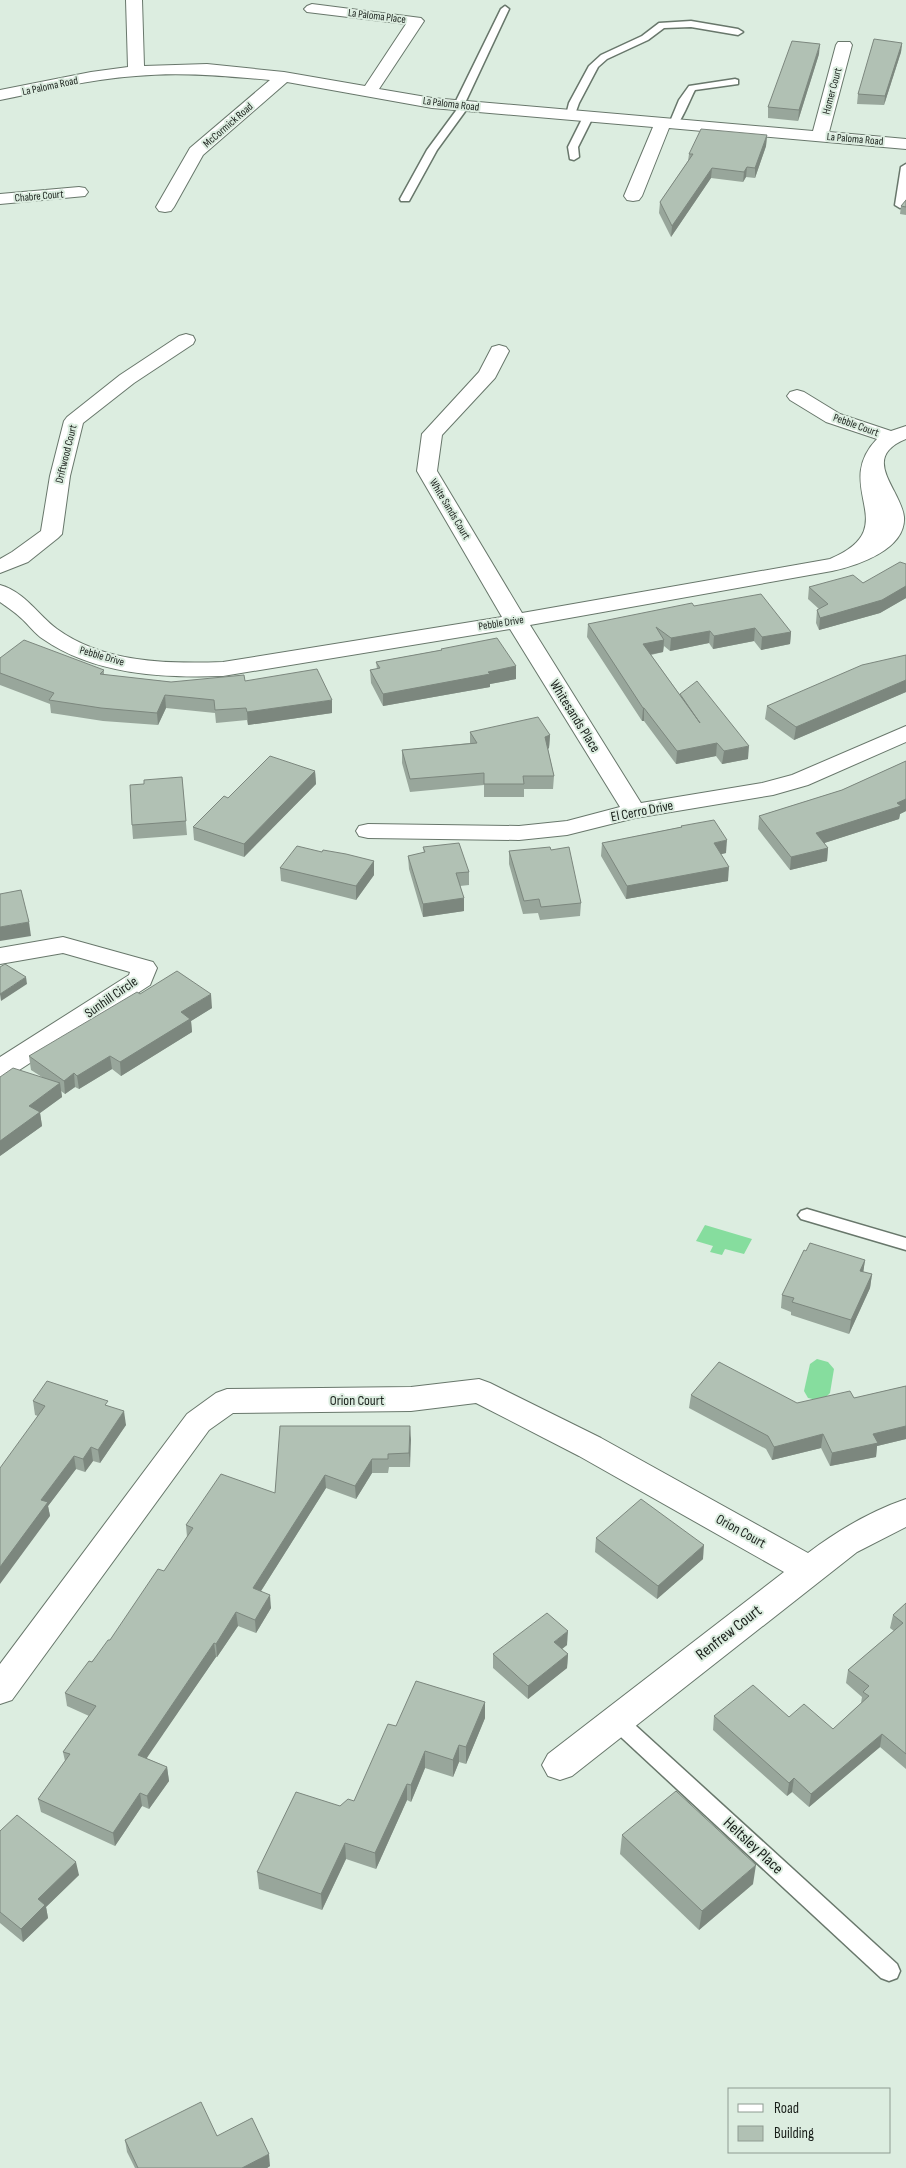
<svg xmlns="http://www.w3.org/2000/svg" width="906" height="2168" font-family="'Sofia Sans Condensed',sans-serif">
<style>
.water{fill:#86dd9e}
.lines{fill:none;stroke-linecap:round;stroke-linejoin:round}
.lane-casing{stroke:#68776b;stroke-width:3}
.street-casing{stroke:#68776b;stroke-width:2}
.lane{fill:#fff;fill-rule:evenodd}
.street{fill:#fff;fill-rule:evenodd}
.wall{fill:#98a69b}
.shaded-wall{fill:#7c877e}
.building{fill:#b1c1b4;stroke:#7c877e}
.labels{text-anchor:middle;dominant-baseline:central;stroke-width:4;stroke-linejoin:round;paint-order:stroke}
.far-street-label{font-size:11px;fill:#191f1a;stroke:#dcede0}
.street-label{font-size:14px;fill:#191f1a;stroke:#dcede0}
.near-street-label{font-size:16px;fill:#191f1a;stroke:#dcede0}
</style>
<rect width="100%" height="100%" fill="#dcede0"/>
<g class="water">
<polygon points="705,1225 752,1239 744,1254 725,1249 722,1255 710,1252 713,1246 696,1241"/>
<polygon points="817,1359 828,1362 834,1369 830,1393 822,1401 808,1398 804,1391 810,1364"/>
</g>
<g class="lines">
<defs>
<g id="lane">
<polygon points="505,6 509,9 465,103 469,106 437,150 409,201 401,201 400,199 427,150 458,108 454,105 501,9"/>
<polygon points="691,21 738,29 743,32 738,35 691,27 664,28 648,40 607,59 598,67 579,103 574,117 568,117 566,115 569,103 589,66 601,55 642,36 659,23"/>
<path d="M735 79 738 80V84L695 90C690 99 681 124 674 127L671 126 669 124 679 100 689 86Z"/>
<polygon points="588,114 593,117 578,147 579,157 574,160 570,159 568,147 583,117"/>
<polygon points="906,164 906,199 904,207 900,208 895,205 901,167"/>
<polygon points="807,1209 906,1238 906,1250 801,1219 798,1215 801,1211"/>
<polygon points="616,1711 623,1714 897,1964 900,1971 897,1978 889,1981 881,1978 609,1726 606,1720 609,1714"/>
</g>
<g id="street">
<path d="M126 0H142L144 66 207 64 284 72 365 86 406 24 307 12 304 9 307 6 312 4 421 18 424 21 379 89 432 98 813 131 836 45 838 42H850L852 45 829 132 906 139V149L669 128 642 196 639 200 633 201 627 200 624 196 653 127 432 108 287 82 203 155 174 207 171 211 165 212 159 211 156 207 190 148 270 80C225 76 181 72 136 76 90 79 45 91 0 100V90L91 72 128 67Z"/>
<polygon points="79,187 85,188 88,192 85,196 0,204 0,194"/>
<polygon points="186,334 193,336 195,340 193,344 134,383 83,423 70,476 62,534 58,538 28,562 0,573 0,559 12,552 41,531 50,476 64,421 67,417 120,375 179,336"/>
<path d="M499 345 506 347 509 351 495 378 442 435 437 471 522 613 830 559C906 527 830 488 877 439L826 422 790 400 787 396 790 392 797 390 804 392 840 414 891 431 906 426V439C859 458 901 489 904 517 906 550 856 566 832 571L530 625 641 803 762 783 792 775 906 726V742L808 785 773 795 635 818 567 835 519 840 368 838 359 836 356 831 359 826 368 824 519 826 567 821 620 807 510 629 223 676C162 678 95 675 43 639 35 634 29 625 21 618 15 612 7 607 0 602V585C25 592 38 615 57 629 104 663 167 664 223 662L502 617 417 471 422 434 479 372 492 347Z"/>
<polygon points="63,937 153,962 157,968 150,985 10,1076 0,1079 0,1057 129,975 130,972 63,953 0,964 0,948"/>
<path d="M479 1379 490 1383 601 1438 808 1553C837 1531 871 1511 906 1499V1527L857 1552 572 1776 560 1780 548 1776 542 1765 548 1754 784 1572 579 1456 476 1403 411 1411 233 1413 209 1430 12 1700 0 1704V1664L187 1414 216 1393 227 1389 411 1387Z"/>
</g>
</defs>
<use href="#lane" class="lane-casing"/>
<use href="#street" class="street-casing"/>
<use href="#lane" class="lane"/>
<use href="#street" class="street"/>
</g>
<g class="wall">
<polygon points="902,43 901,52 884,105 857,104 858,94"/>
<polygon points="819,54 798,121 768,118 768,107"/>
<polygon points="767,135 766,146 755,178 746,177 743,182 711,178 671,237 659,213 660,202 688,161 689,154"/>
<polygon points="906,200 906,215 900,214 901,206"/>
<polygon points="906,564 906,598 880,613 819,630 816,623 817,610 819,609 808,599 809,587 863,583"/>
<polygon points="694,606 791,632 790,644 761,650 754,641 713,649 709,643 670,651 664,646 663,652 651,655 680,695 748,759 722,764 716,756 676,764 644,721 642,721 587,637 588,624"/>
<polygon points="441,649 516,666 516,679 490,684 490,687 383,706 371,683 370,670 377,669 376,662 441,650"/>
<polygon points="906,655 906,692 794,740 765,719 767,706"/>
<polygon points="0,658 104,670 104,675 171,682 245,681 332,713 248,725 247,720 216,723 215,713 166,708 158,725 103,721 51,713 50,704 0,685"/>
<polygon points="470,732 550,735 549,748 548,749 554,776 553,789 524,789 524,797 484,797 484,785 410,792 402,763 402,750 470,743"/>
<polygon points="906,761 906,811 900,814 899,819 824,843 828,848 827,861 790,870 758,829 759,816 842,790"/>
<polygon points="315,771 316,784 244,857 194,840 193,827 228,798"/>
<polygon points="182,777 187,835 133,839 132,825 144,784"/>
<polygon points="681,826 726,853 721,854 728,881 626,899 601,856 602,843 681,827"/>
<polygon points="423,847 469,872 469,885 460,886 464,898 464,911 423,917 409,869 408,856 424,853"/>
<polygon points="551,850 581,903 580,916 540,920 538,913 523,914 509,864 509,851"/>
<polygon points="322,852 374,861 374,875 356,900 281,881 280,868"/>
<polygon points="140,994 212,1008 191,1021 192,1032 121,1076 112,1069 79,1089 75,1087 65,1094 61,1091 62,1097 40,1113 42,1126 0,1156 42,1077 31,1070 29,1056"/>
<polygon points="865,1260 863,1272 872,1274 870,1288 849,1334 791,1315 791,1312 781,1308 782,1295"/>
<polygon points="906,1386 906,1439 877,1446 876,1457 830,1466 821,1448 772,1460 766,1449 689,1408 691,1395 797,1403 854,1398"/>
<polygon points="33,1401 109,1406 126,1425 100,1463 93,1461 85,1472 76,1469 48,1506 50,1516 1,1469 38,1416 35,1415"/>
<polygon points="410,1426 410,1467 389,1467 388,1473 372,1473 356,1499 326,1488 261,1591 271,1608 256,1633 238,1626 217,1657 216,1657 146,1758 167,1767 169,1781 149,1809 142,1806 115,1846 41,1812 38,1799 65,1761 63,1752 89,1716 67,1706 65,1693 110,1640 164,1571 187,1537 186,1525 275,1493"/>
<polygon points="596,1538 703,1559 657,1599 595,1552"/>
<polygon points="906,1603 906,1769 880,1747 809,1807 792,1792 787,1796 713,1730 714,1716 789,1717 833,1729 861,1703 862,1697 846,1683 848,1670 894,1631 890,1628 893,1615"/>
<polygon points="567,1645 562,1649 568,1654 567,1668 528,1699 493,1668 493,1654"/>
<polygon points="485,1702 485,1718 466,1764 459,1762 453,1777 425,1768 411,1802 407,1800 376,1869 346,1859 322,1910 259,1889 257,1872 340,1806 354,1801 396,1726"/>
<polygon points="0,1831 79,1875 46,1907 48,1918 23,1942 0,1923"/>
<polygon points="622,1835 753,1884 699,1930 620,1854"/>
<polygon points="217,2136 270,2166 267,2168 135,2168 127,2152 125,2140"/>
</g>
<g class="shaded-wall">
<polygon points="902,43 901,52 884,105 885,96"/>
<polygon points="820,44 819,54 798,121 799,110"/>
<polygon points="767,135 766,146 755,178 755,168"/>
<polygon points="747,167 746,177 743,182 744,172"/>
<polygon points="712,168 711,178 671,237 672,226"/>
<polygon points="906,586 906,598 880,613 819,630 820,618"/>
<polygon points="755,628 754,641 713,649 714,636"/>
<polygon points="710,631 709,643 670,651 671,638"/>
<polygon points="791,632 790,644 761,650 762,637"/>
<polygon points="664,640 663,652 642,656 643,644"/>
<polygon points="516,666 516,679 490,684 490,687 383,706 383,694"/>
<polygon points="906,680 906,692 794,740 796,727"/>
<polygon points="165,695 166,708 158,725 157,713"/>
<polygon points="332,700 332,713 248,725 247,712"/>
<polygon points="643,708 644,708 644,721 642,721"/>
<polygon points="550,735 549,748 545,750 545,737"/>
<polygon points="717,743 716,756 676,764 677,751"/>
<polygon points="749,746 748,759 722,764 724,751"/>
<polygon points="315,771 316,784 244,857 244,844"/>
<polygon points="906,799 906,811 900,814 899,819 815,846 816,833 897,803"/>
<polygon points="727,840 726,853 713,856 714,843"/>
<polygon points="828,848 827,861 790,870 791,857"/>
<polygon points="374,861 374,875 356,900 356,886"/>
<polygon points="729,867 728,881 626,899 627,886"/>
<polygon points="464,898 464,911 423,917 423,904"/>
<polygon points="29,922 31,936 0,941 0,927"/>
<polygon points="26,977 27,984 1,1001 0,994"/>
<polygon points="211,994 212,1008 191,1021 192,1032 121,1076 120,1062 181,1012"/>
<polygon points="110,1056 112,1069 79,1089 77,1076"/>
<polygon points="74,1073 75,1087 65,1094 64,1081"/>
<polygon points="60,1083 62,1097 40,1113 42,1126 0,1156 0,1141 29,1106"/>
<polygon points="865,1260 863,1274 860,1271"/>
<polygon points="872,1274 870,1288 849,1334 851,1320"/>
<polygon points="124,1411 126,1425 100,1463 98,1450"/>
<polygon points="410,1426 411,1440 410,1467 409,1453"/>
<polygon points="906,1426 906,1439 877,1446 876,1457 830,1466 832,1453 873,1434"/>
<polygon points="823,1434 821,1448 772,1460 774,1447"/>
<polygon points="91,1447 93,1461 85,1472 83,1459"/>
<polygon points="74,1456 76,1469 48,1506 50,1516 0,1584 0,1567 41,1500"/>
<polygon points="372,1459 372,1473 356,1499 355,1486"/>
<polygon points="325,1475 326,1488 254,1602 253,1588"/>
<polygon points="704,1545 703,1559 657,1599 658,1586"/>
<polygon points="270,1595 271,1608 256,1633 255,1620"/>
<polygon points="236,1612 238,1626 217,1657 216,1644"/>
<polygon points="568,1631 567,1645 554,1655 554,1642"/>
<polygon points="214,1643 216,1657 140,1768 138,1755"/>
<polygon points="568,1654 567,1668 528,1699 528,1686"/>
<polygon points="485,1702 485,1718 466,1764 466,1747"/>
<polygon points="882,1734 880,1747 809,1807 811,1794"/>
<polygon points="459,1745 459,1762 453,1777 453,1760"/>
<polygon points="425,1751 425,1768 411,1802 411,1785"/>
<polygon points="167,1767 169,1781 149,1809 147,1796"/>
<polygon points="794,1778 792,1792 787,1796 789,1783"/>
<polygon points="407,1784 407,1800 376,1869 375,1853"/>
<polygon points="140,1793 142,1806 115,1846 113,1833"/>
<polygon points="345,1843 346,1859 322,1910 321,1894"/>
<polygon points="76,1862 79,1875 46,1907 48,1918 23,1942 21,1929 38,1899"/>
<polygon points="756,1865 753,1884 699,1930 702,1911"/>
<polygon points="269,2154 270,2166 267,2168 242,2168"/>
</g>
<g class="building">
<polygon points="874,39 902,43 885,96 858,94"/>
<polygon points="792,41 820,44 799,110 768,107"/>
<polygon points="701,129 767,135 755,168 747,167 744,172 712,168 672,226 660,202 693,154 689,154"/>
<polygon points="906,200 906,207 901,206"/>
<polygon points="900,562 906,564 906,586 882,600 820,618 817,610 828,604 809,587 853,575 863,583"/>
<polygon points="761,594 791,632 762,637 755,628 714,636 710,631 671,638 656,627 664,640 643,644 700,723 680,694 697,681 749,746 724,751 717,743 677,751 644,708 643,708 588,624 692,603 694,606"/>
<polygon points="497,638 516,666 488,672 490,674 383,694 370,670 380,668 376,662 442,650 441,649"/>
<polygon points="24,640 104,670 100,674 171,682 244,675 245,681 317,669 332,700 247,712 246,708 215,710 214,700 165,695 157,713 101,708 49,700 54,693 0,673 0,658"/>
<polygon points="906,655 906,680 796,727 767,706 862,665"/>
<polygon points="538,717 550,735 545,737 554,776 523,776 524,784 484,784 484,773 410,779 402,750 477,743 470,732"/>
<polygon points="270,756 315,771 244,844 193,827 224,796 228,798"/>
<polygon points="906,761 906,799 897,803 901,806 816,833 828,848 791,857 759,816 842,790"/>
<polygon points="182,777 186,821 132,825 130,785 144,784 144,780"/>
<polygon points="714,820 727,840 714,843 729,867 627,886 602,843 682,827 681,826"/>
<polygon points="459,843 469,872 456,873 464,898 423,904 408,856 425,852 423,847"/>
<polygon points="297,846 322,852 323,850 346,854 374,861 356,886 280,868"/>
<polygon points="550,847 551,850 569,847 581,903 541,907 539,899 524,901 509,851"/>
<polygon points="21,890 29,922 0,927 0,894"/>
<polygon points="5,964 26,977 0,994 0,967"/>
<polygon points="177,971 211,994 181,1012 190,1019 120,1062 110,1056 77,1076 74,1073 64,1081 29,1056 137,992 140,994"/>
<polygon points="13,1068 60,1083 29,1106 40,1112 0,1141 0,1077"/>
<polygon points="810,1243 865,1260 860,1271 872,1274 851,1320 792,1302 794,1298 782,1295 804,1250 806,1251"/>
<polygon points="719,1362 797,1403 850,1391 854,1398 906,1386 906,1426 873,1434 878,1443 832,1453 823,1434 774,1447 768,1436 691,1395"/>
<polygon points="47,1381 108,1401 105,1405 124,1411 98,1450 91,1447 83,1459 74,1456 41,1500 48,1502 0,1567 0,1468 45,1406 33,1401"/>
<polygon points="280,1426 410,1426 409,1453 388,1454 388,1459 372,1459 355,1486 325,1475 253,1588 270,1595 255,1620 236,1612 216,1644 214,1643 138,1755 167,1767 147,1796 140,1793 113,1833 38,1799 70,1754 63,1752 96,1706 65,1693 89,1661 92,1662 108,1640 110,1640 158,1569 164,1571 193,1528 186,1525 221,1474 275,1493"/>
<polygon points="641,1499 704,1545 658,1586 596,1538"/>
<polygon points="906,1603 906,1754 882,1734 811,1794 794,1778 789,1783 714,1716 753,1685 789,1717 804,1704 833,1729 869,1696 863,1692 869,1686 848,1670 903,1623 893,1615"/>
<polygon points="547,1613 568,1631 554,1642 568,1654 528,1686 493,1654"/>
<polygon points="416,1681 485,1702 466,1747 459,1745 453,1760 425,1751 411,1785 407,1784 375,1853 345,1843 321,1894 257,1872 296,1792 340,1806 348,1799 354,1801 388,1724 396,1726"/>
<polygon points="676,1791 756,1865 702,1911 622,1835"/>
<polygon points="17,1815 76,1862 38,1899 45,1905 21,1929 0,1912 0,1831"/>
<polygon points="201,2102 217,2136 252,2118 269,2154 242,2168 138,2168 125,2140"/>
</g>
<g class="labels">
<g class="far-street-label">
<text transform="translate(377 16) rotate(7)">La Paloma Place</text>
<text transform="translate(50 86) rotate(-12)">La Paloma Road</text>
<text transform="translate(832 91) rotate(-75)">Homer Court</text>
<text transform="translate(451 104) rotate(7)">La Paloma Road</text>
<text transform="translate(228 125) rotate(-41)">McCormick Road</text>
<text transform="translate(855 139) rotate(5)">La Paloma Road</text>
<text transform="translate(39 196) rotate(-5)">Chabre Court</text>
<text transform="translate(856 425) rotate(20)">Pebble Court</text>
<text transform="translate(66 454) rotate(-76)">Driftwood Court</text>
<text transform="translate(450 509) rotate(59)">White Sands Court</text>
<text transform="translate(501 623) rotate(-9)">Pebble Drive</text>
<text transform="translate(102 656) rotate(16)">Pebble Drive</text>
</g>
<g class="street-label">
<text transform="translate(575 716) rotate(58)">Whitesands Place</text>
<text transform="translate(642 811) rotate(-11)">El Cerro Drive</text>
<text transform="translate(111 997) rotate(-35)">Sunhill Circle</text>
<text x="357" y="1400">Orion Court</text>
<text transform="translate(741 1531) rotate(29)">Orion Court</text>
</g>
<g class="near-street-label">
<text transform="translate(729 1633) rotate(-38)">Renfrew Court</text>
<text transform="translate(753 1846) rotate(43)">Heltsley Place</text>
</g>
</g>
<rect x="728" y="2088" width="162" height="65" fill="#dcede0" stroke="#8e9b91"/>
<rect x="738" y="2104" width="25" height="8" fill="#ffffff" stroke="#8e9b91"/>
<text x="774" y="2113" font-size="15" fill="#191f1a">Road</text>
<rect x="738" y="2126" width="25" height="15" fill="#b1c1b4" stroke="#8e9b91"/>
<text x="774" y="2138" font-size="15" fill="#191f1a">Building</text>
</svg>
